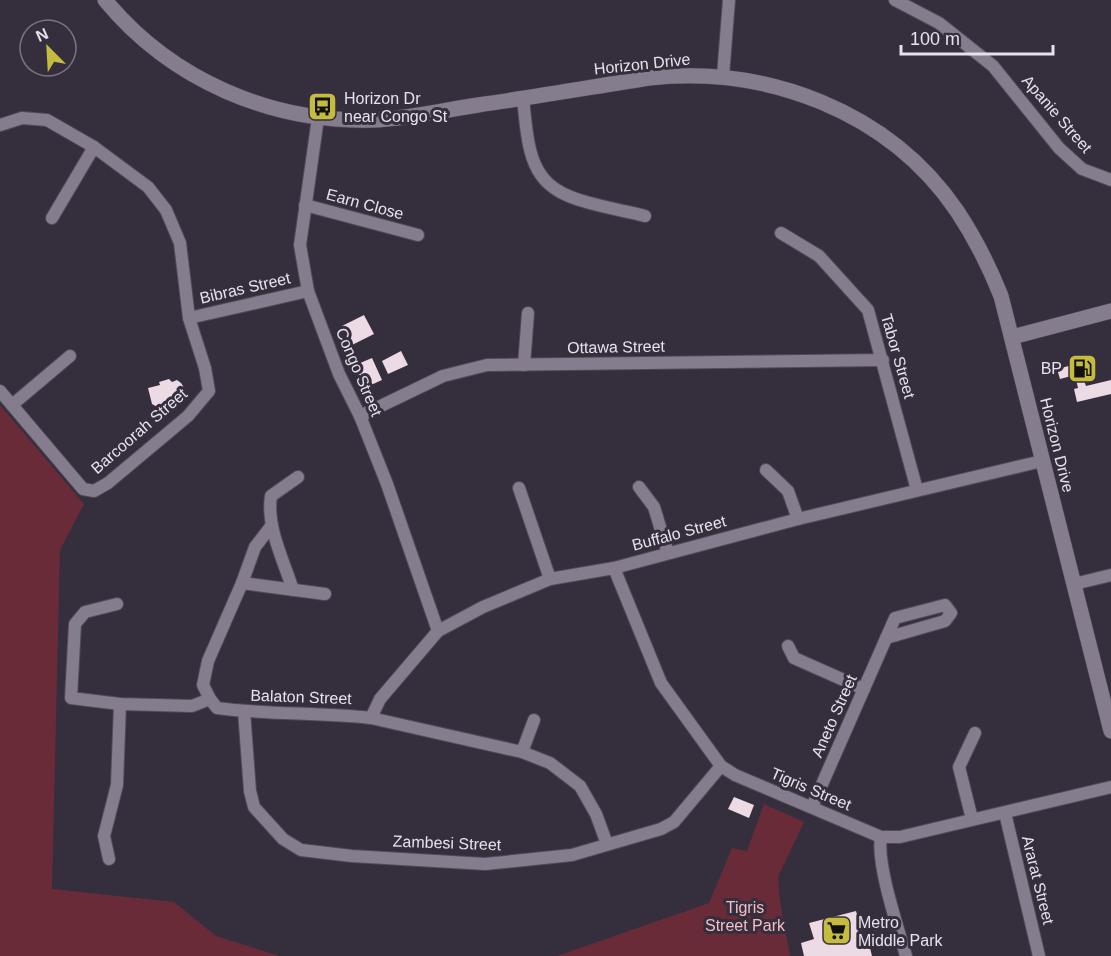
<svg xmlns="http://www.w3.org/2000/svg" width="1111" height="956" font-family="Helvetica,sans-serif">
<style>
.green{fill:#6a2b38}
.building{fill:#ecdae5}
.lines{fill:none;stroke-linecap:round;stroke-linejoin:round}
.minor-casing{stroke:#514b57;stroke-width:14}
.tertiary-casing{stroke:#514b57;stroke-width:16}
.minor{stroke:#857d8d;stroke-width:12}
.tertiary{stroke:#857d8d;stroke-width:15}
.labels{text-anchor:middle;dominant-baseline:central;stroke-width:6;stroke-linejoin:round;paint-order:stroke}
.street-label{font-size:16px;fill:#e6e2eb;stroke:#352e3c}
.poi-label{font-size:16px;fill:#e6e2eb;stroke:#352e3c;text-anchor:start}
.park-label{font-size:16px;fill:#f4bec5;stroke:#352e3c}
</style>
<rect width="100%" height="100%" fill="#352e3c"/>
<g class="green">
<polygon points="0,405 84,504 60,550 52,889 174,902 216,936 280,956 0,956"/>
<polygon points="764,804 804,822 778,877 780,901 790,956 557,956 709,903 732,848 747,851"/>
</g>
<g class="building">
<polygon points="364,315 374,334 352,345 342,326"/>
<polygon points="401,351 408,365 388,374 382,361"/>
<polygon points="372,358 382,380 371,385 367,376 359,379 353,366"/>
<polygon points="1092,360 1095,371 1082,374 1086,386 1111,380 1111,394 1077,402 1074,389 1078,388 1075,375 1060,379 1057,369"/>
<polygon points="169,379 172,382 177,380 181,383 185,389 180,396 182,397 182,402 177,405 168,404 169,406 159,408 152,404 148,388 160,385 159,382"/>
<polygon points="734,797 754,805 749,818 728,809"/>
<polygon points="856,911 866,946 870,948 872,956 804,956 801,943 814,939 809,923"/>
</g>
<g class="lines">
<defs>
<g id="minor">
<polyline points="895,0 939,23 993,66 1059,148 1082,169 1111,180"/>
<polyline points="723,76 729,0"/>
<path d="M523 98C525 116 526 136 531 153 535 168 544 182 557 190 576 203 622 210 645 216"/>
<polyline points="318,118 300,245 308,291 339,374 360,416 387,484 438,631"/>
<polyline points="0,125 22,118 47,120 94,147 148,187 166,210 180,243 189,318 205,368 209,391 188,416 108,483 94,491 83,489 0,391"/>
<polyline points="305,205 418,235"/>
<polyline points="52,218 94,147"/>
<polyline points="781,233 819,256 868,310 917,490"/>
<polyline points="189,318 308,291"/>
<polyline points="524,365 528,313"/>
<polyline points="12,405 70,356"/>
<polyline points="360,416 443,376 487,365 883,360"/>
<polyline points="766,470 788,491 798,519"/>
<polyline points="639,487 654,507 668,553"/>
<polyline points="519,488 550,579"/>
<polyline points="614,568 661,683 721,766 735,775 881,837 900,837 1111,787"/>
<polyline points="242,583 255,547 272,525"/>
<polyline points="1074,584 1111,575"/>
<path d="M293 590C284 561 266 527 271 496L298 477"/>
<path d="M117 604 85 612 75 624 71 698 120 704 192 706 210 699 217 708C268 715 320 712 371 718L522 752 550 763 580 786 596 814 607 844"/>
<polyline points="788,646 794,658 864,689"/>
<polyline points="210,699 203,685 208,661 242,583 325,594"/>
<polyline points="244,711 250,791 254,807 283,839 301,850 352,856 485,864 572,855 661,829 674,822 721,766"/>
<polyline points="371,718 380,699 438,631 483,607 550,579 614,568 798,519 1042,461"/>
<polyline points="522,752 534,720"/>
<polyline points="812,807 895,618 945,605 951,613 945,621 886,638"/>
<polyline points="1005,813 1039,956"/>
<polyline points="972,819 959,767 975,733"/>
<path d="M881 837C876 863 898 928 906 956"/>
<polyline points="109,859 104,836 117,785 120,704"/>
</g>
<g id="tertiary">
<path d="M105 0C171 80 271 123 374 120 408 119 444 110 478 105 535 97 592 87 649 78 766 65 889 111 957 211 975 238 989 266 1001 296L1111 731"/>
<polyline points="1012,337 1111,311"/>
</g>
</defs>
<use href="#minor" class="minor-casing"/>
<use href="#tertiary" class="tertiary-casing"/>
<use href="#minor" class="minor"/>
<use href="#tertiary" class="tertiary"/>
</g>
<defs>
<symbol id="bus-square" viewBox="-11 -11 22 22"><rect x="-9" y="-9" width="18" height="18" rx="4" fill="#c5bc3d" stroke="#352e3c"/><path d="M-5-6H5V4H4V6H2V4H-2V6H-4V4H-5ZM-3.5-4V0h7V-4ZM-3.5 1.2v1.5H-2V1.2ZM2 1.2v1.5H3.5V1.2Z" fill="#111"/></symbol>
<symbol id="fuel-square" viewBox="-11 -11 22 22"><rect x="-9" y="-9" width="18" height="18" rx="4" fill="#c5bc3d" stroke="#352e3c"/><path d="M-5.5-6h7V0h2V4h1.3V-2.5L3-4.5l.8-.8L6-3V5H2.5V1h-1V6h-7ZM-4.2-4.7v3.2H.2V-4.7Z" fill="#111"/></symbol>
<symbol id="supermarket-square" viewBox="-11 -11 22 22"><rect x="-9" y="-9" width="18" height="18" rx="4" fill="#c5bc3d" stroke="#352e3c"/><path d="M-6-5.5h2.5l.6 2H6L4.5 2H-2.5L-4.4-4H-6ZM-1.5 3.2a1.3 1.3 0 1 0 .1 0ZM3 3.2a1.3 1.3 0 1 0 .1 0Z" fill="#111"/></symbol>
</defs>
<g fill-rule="evenodd">
<use href="#bus-square" x="306" y="90" width="33" height="33"/>
<use href="#fuel-square" x="1066" y="352" width="33" height="33"/>
<use href="#supermarket-square" x="820" y="914" width="33" height="33"/>
</g>
<g class="labels">
<g class="street-label">
<text transform="translate(642 64) rotate(-6)">Horizon Drive</text>
<text transform="translate(1057 114) rotate(49)">Apanie Street</text>
<text transform="translate(365 204) rotate(15)">Earn Close</text>
<text transform="translate(245 288) rotate(-13)">Bibras Street</text>
<text transform="translate(616 347) rotate(-1)">Ottawa Street</text>
<text transform="translate(898 356) rotate(74)">Tabor Street</text>
<text transform="translate(359 372) rotate(67)">Congo Street</text>
<text transform="translate(139 431) rotate(-41)">Barcoorah Street</text>
<text transform="translate(1057 445) rotate(76)">Horizon Drive</text>
<text transform="translate(679 533) rotate(-15)">Buffalo Street</text>
<text transform="translate(301 697) rotate(2)">Balaton Street</text>
<text transform="translate(834 716) rotate(-66)">Aneto Street</text>
<text transform="translate(811 789) rotate(23)">Tigris Street</text>
<text transform="translate(447 843) rotate(2)">Zambesi Street</text>
<text transform="translate(1038 880) rotate(76)">Ararat Street</text>
</g>
<g class="poi-label">
<text x="344" y="98">Horizon Dr<tspan x="344" dy="18">near Congo St</tspan></text>
<text x="1062" y="368" text-anchor="end">BP</text>
<text x="858" y="922">Metro<tspan x="858" dy="18">Middle Park</tspan></text>
</g>
<g class="park-label">
<text x="745" y="907">Tigris<tspan x="745" dy="18">Street Park</tspan></text>
</g>
</g>
<g transform="translate(48 48) rotate(336)"><circle r="28" fill="#352e3c" stroke="#7c7682" stroke-width="1.5"/>
<path d="M0-4.5L10 22L0 15L-10 22Z" fill="#c5bc3d"/>
<text y="-9" font-size="16" font-weight="bold" text-anchor="middle" fill="#e6e2eb">N</text>
</g>
<path d="M901 45v9h152v-9" fill="none" stroke="#e6e2eb" stroke-width="3"/>
<text x="910" y="45" font-size="18" fill="#e6e2eb" stroke="#352e3c" stroke-width="4.5" paint-order="stroke">100 m</text>
</svg>
